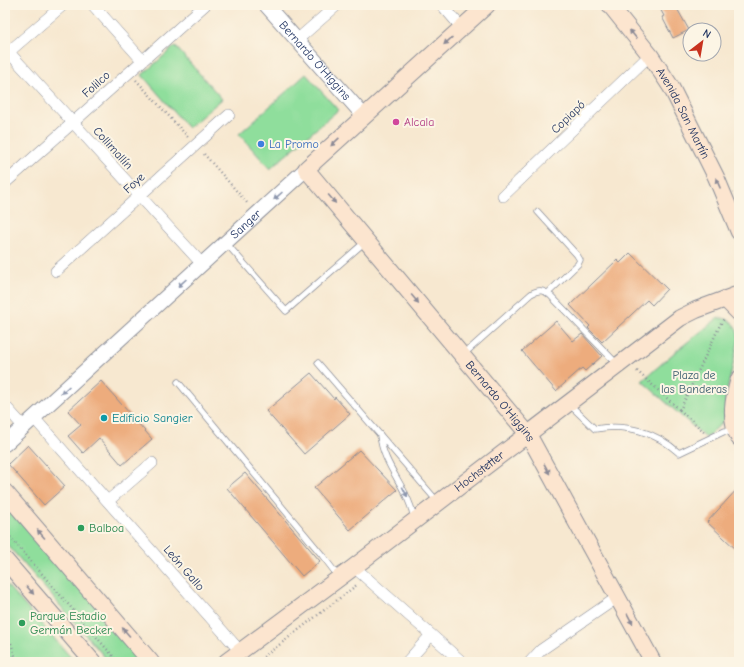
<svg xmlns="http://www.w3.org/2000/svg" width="744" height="667" font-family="'Comic Neue',sans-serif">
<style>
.green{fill:#8fde9c;stroke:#55867d}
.building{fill:#edac7d}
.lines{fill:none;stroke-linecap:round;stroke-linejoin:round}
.service-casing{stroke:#898c97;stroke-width:7}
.minor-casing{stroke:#898c97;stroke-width:12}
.tertiary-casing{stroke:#898c97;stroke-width:16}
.secondary-casing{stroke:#898c97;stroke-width:18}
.path{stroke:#898c97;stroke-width:2.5;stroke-dasharray:1 3;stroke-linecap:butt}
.service{stroke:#fff;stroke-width:5.5}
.minor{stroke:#fff;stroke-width:11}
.tertiary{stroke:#fff;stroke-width:14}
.secondary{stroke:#fce5cf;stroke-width:16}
.oneway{fill:#8c8a96}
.oneway2{fill:#8d97ae}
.hotel-dot{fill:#d1479c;stroke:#fcf5e5;stroke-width:1.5}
.shop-dot{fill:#3f7fe0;stroke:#fcf5e5;stroke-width:1.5}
.culture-dot{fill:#0f9aa8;stroke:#fcf5e5;stroke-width:1.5}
.leisure-dot{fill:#2e9e5b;stroke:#fcf5e5;stroke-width:1.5}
.labels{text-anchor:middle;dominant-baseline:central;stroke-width:4;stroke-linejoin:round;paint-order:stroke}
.street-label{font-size:12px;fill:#1b2f5e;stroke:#fcf5e5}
.hotel-label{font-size:12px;fill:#b23c85;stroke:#fcf5e5;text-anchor:start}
.shop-label{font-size:12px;fill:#366cbe;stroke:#fcf5e5;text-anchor:start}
.park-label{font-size:12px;fill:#385b6e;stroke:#fcf5e5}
.culture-label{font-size:12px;fill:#0d838f;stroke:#fcf5e5;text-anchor:start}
.leisure-label{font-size:12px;fill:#27864d;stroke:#fcf5e5;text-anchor:start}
</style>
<rect width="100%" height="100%" fill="#fcf5e5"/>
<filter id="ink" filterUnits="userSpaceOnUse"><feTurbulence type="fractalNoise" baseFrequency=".025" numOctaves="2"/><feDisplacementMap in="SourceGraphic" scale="8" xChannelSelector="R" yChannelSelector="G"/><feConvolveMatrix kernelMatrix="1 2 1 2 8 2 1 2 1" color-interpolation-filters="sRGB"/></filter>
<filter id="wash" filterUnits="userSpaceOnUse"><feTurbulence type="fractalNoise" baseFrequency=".012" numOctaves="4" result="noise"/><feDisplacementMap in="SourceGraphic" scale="16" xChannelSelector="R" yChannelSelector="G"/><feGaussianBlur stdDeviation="0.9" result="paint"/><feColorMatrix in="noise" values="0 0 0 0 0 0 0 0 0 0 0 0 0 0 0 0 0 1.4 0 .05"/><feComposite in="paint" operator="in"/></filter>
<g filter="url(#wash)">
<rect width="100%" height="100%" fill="#f7e8d0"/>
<g class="green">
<polygon points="175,46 222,99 188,128 142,75"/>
<polygon points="306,74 338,110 270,169 239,134"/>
<path d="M718 318C732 318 736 325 739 338L726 395 725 420 706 438 642 381 675 352Z"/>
<polygon points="5,500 149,662 109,662 5,542"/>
<polygon points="5,583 75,662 5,662"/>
</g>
<g id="blocks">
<g class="building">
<polygon points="658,5 675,5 689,30 673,38 662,17 664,16"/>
<polygon points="630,253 667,289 652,305 647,300 602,342 588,328 590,326 570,305 617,260 620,263"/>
<polygon points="556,321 573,341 582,334 602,356 585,371 582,368 556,391 522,351"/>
<polygon points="311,373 334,399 335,397 350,414 304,454 266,411"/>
<polygon points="101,381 152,439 122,465 99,438 83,453 68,436 81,425 68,411"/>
<polygon points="28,445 65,486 44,505 8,464"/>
<polygon points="359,450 397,490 350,530 314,488"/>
<polygon points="245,473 320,561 302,576 227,488"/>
<polygon points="739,487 739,552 707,522"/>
</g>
</g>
</g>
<g filter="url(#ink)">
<use href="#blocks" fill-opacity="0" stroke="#898c97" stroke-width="1"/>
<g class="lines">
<defs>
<g id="service">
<polyline points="538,212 577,255 580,260 578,264 548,293"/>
<polyline points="226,243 286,311 366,241"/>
<path d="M464 354 531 294C539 289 544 290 551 296L617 364"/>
<polyline points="318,363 437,501"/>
<polyline points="178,382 322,555 338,576"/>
<path d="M569 404 595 429C626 423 656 432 679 453L725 431 735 434"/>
<path d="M380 435C383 467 409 488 414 519"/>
</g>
<g id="minor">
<polyline points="93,5 142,60"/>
<polyline points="442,5 462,28"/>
<polyline points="297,40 337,5"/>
<polyline points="5,48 202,264"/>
<polyline points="5,55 63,5"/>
<polyline points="5,183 205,5"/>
<polyline points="503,196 650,55"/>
<polyline points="56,271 229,115"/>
<polyline points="5,406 24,427"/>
<polyline points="34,418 240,651"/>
<polyline points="108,501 152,463"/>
<polyline points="354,567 462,662"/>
<polyline points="407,662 431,635"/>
<polyline points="530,662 541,650 618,597"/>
</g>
<g id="tertiary">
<path id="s1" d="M266 5 364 116"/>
<path id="s2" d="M5 444 306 169"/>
</g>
<g id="secondary">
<path id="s3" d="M487 5 306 169 528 434 653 662"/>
<path id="s4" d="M610 5 650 55 671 87 716 177 739 232"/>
<polyline points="725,299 739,313"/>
<path d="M739 379C733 399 729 419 739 438"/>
<polyline points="5,492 151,662"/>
<polyline points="5,560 93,662"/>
<path id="s5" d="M226 662 354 567 680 318 696 310 739 294"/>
</g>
</defs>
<use href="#service" class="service-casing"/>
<use href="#minor" class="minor-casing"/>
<use href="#tertiary" class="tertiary-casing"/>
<use href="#secondary" class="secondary-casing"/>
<g class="path">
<polyline points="136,80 188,137"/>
<polyline points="204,154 248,204"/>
<polyline points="637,371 680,410"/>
<polyline points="704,432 680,410 722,321 725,318"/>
<polyline points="5,531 118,662"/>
<polyline points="5,638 11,643 16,659 21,662"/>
<polyline points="257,662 358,584"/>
</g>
<use href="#service" class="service"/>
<use href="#minor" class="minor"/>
<use href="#tertiary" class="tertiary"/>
<use href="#secondary" class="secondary"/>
</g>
<defs><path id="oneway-solid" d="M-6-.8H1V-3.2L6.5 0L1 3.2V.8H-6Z"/></defs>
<g class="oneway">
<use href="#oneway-solid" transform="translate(633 34) rotate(-129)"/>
<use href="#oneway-solid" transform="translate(448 41) rotate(138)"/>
<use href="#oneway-solid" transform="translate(335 142) rotate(137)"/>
<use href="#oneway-solid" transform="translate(718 183) rotate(-113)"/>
<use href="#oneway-solid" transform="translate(332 199) rotate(50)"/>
<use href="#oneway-solid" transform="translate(415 299) rotate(50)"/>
<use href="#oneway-solid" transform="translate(547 469) rotate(61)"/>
<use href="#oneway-solid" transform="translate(41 534) rotate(-131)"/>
<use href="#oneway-solid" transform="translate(30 590) rotate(49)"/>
<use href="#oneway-solid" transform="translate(630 619) rotate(62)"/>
<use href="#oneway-solid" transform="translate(126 632) rotate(-131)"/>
</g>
<g class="oneway2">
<use href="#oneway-solid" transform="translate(278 196) rotate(138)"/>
<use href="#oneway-solid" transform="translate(182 283) rotate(138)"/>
<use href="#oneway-solid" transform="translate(65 390) rotate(138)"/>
<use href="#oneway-solid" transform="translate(405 492) rotate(63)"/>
</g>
</g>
<circle class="hotel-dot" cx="396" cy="122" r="4"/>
<circle class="shop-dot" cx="261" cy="144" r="4"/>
<circle class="culture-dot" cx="104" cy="418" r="4"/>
<g class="leisure-dot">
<circle cx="81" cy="528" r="4"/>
<circle cx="22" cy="623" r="4"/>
</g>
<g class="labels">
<g class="street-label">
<text stroke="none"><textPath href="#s1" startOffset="74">Bernardo O'Higgins</textPath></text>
<text transform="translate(96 84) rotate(-42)">Folilco</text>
<text stroke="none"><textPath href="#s4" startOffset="131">Avenida San Martín</textPath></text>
<text transform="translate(568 117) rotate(-44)">Copiapó</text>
<text transform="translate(113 148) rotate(48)">Collimallín</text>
<text transform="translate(134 183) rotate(-42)">Foye</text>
<text stroke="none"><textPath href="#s2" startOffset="326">Sanger</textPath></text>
<text stroke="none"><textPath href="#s3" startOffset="547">Bernardo O'Higgins</textPath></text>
<text stroke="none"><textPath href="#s5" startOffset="317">Hochstetter</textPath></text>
<text transform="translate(184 568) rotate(49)">León Gallo</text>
</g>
<g class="hotel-label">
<text x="404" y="122">Alcala</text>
</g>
<g class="shop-label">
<text x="269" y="144">La Promo</text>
</g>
<g class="park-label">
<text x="694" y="375">Plaza de<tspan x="694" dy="14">las Banderas</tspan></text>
</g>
<g class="culture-label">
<text x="112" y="418">Edificio Sangier</text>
</g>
<g class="leisure-label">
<text x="89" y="528">Balboa</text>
<text x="30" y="616">Parque Estadio<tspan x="30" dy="14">Germán Becker</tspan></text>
</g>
</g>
<rect width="744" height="667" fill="none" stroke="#fcf5e5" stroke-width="20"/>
<g transform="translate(702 42) rotate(31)"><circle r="19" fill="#fcf5e5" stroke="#a2a6af"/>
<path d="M0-3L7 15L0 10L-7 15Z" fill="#c8321e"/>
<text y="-6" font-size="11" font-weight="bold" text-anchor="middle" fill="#1b2f5e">N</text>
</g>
</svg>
